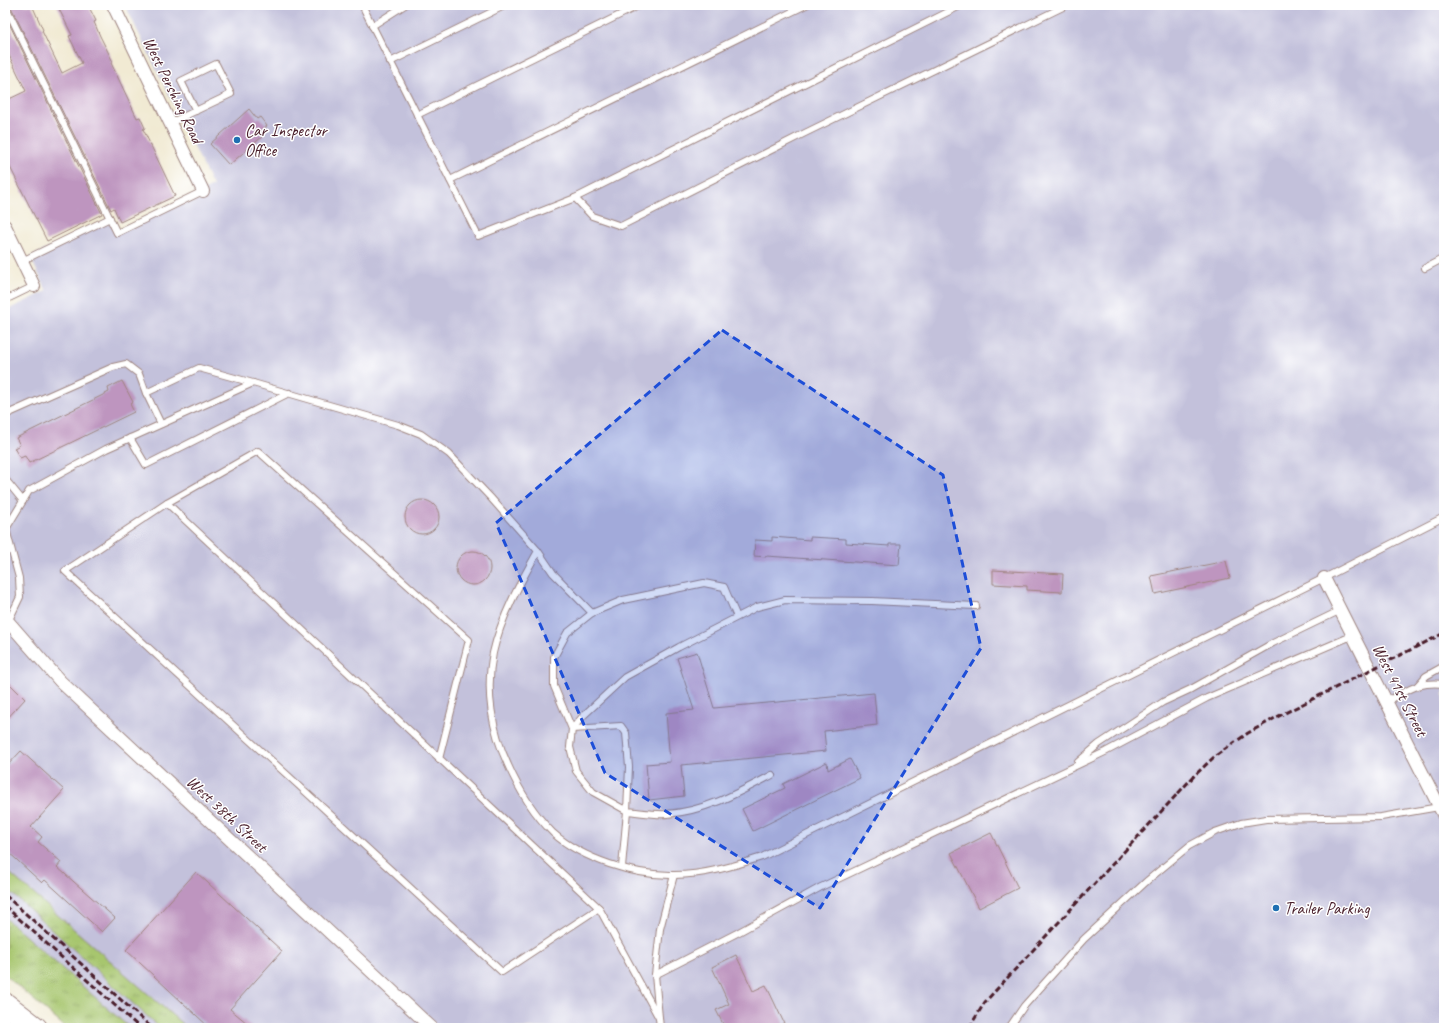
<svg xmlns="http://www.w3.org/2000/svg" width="1449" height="1033" font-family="Caveat,sans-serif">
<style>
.industrial{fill:#c3c1db}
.grass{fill:url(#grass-tufts);stroke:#78724c}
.building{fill:#be95bf}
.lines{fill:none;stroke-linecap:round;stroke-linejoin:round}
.lane-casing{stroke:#9e847f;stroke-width:8}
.street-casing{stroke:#9e847f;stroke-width:14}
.highway-casing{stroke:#9e847f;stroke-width:24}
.lane{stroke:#fff;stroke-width:6}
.street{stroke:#fff;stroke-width:12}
.highway{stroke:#fff;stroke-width:22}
.rail{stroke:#4a1f2b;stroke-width:3;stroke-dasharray:6 3;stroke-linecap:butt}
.marked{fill:#1d4ed8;fill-opacity:0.2;stroke:#1d4ed8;stroke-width:3;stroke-dasharray:8 5;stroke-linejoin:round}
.poi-dot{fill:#1f6fb2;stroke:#fff;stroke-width:1.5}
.labels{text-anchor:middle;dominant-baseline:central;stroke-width:3;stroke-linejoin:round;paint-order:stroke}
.street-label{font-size:17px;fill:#4a1f2b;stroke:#fff}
.poi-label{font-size:17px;fill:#4a1f2b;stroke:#fff;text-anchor:start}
</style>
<defs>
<pattern id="grass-tufts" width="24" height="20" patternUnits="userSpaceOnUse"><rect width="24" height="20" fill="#a7c66e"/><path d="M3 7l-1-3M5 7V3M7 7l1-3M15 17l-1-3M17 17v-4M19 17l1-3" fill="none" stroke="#8aa05b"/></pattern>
</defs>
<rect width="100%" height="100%" fill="#fff"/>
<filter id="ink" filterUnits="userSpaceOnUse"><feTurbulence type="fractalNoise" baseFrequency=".025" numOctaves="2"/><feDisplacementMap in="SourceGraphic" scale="8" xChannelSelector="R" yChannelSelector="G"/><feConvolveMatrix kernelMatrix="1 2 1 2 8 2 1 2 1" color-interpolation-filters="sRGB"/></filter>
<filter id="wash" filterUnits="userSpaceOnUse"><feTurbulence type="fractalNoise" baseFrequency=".012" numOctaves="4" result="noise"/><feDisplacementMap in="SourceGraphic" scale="16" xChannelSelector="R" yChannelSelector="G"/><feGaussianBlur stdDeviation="0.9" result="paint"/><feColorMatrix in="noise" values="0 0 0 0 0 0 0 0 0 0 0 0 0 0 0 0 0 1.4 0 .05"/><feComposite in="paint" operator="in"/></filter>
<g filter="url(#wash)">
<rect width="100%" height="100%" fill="#f1ead3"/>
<g class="industrial">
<polygon points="125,5 1444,5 1444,1028 187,1028 5,869 5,311 47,291 30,257 110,218 117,233 213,186"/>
<polygon points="5,887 160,1028 130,1028 5,918"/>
</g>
<g class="grass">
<polygon points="5,869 187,1028 160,1028 5,887"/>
<polygon points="5,918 130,1028 66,1028 5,975"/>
</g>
<g id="blocks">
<g class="building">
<polygon points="10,5 32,5 43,30 42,31 62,73 82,63 69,36 72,35 57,5 88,5 96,21 94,22 100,36 113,62 111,63 137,118 140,117 145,128 143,129 175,196 120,222 114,208 111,210"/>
<polygon points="5,15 102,214 47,241 5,157 5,101 26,91 5,47"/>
<polygon points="249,109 257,119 260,117 267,126 259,132 263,136 229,165 210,144"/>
<polygon points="122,381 133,402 130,404 134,412 29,463 25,456 20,458 14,448 20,445 16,438 109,392 108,388"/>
<circle cx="422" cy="517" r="17"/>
<polygon points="772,537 810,540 810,537 846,539 846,543 889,546 889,544 901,544 899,565 766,556 766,557 754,556 755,540 772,541"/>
<circle cx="473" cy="568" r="17"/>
<polygon points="1226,561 1230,578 1155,594 1151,576"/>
<polygon points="993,570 1063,574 1062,592 1027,590 1027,586 993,584"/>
<polygon points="697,652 714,708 874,693 877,725 824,731 826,751 681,765 684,796 649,800 646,764 670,762 666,713 694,710 677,658"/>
<polygon points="5,679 25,699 5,721"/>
<polygon points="21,751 64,790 31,827 42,837 38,842 61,862 57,867 115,918 102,932 45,880 42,883 5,849 5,768"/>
<polygon points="850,759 860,778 753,831 742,809 785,788 783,784 827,762 828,770"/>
<polygon points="991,833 1018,888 979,908 951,853"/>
<polygon points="196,872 282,951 230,1009 253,1028 210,1028 126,950"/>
<polygon points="736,955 753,991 766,985 784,1023 774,1028 725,1028 716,1010 729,1004 712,967"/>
</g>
</g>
</g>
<g filter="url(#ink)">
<use href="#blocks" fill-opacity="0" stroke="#9e847f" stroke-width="1"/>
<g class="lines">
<defs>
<g id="lane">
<polyline points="5,5 117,233 203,191"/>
<polyline points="362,5 478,236 575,198 962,5"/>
<polyline points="372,26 405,5"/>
<polyline points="390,62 506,5"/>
<polyline points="417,115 640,5"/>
<polyline points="170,123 231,94 216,64 181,81 196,111"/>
<polyline points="450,180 806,5"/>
<polyline points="575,198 592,216 621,226 805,133 1067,5"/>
<polyline points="22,261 110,218"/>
<polyline points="1425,268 1444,258"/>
<polyline points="5,300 34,286"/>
<polyline points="5,415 113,367 126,364 139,374 146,393"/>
<polyline points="161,424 146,393 199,368 253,383"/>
<polyline points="130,438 146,465 289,393"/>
<polyline points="5,479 23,501"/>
<polyline points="167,503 65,571 502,972 599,908"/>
<polyline points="538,551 553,573 592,613"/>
<path d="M737 617 724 587 704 583 623 600 592 613 567 633 554 657V686L572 729 621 726 626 733 629 767 627 811C640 812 654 815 667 814 706 811 738 793 772 775"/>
<path d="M6 622H8L20 597 19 578 6 529 29 491 106 449 253 383 398 425 421 434 449 454 490 497 538 551C520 583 501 617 493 653 485 691 492 731 508 765 519 790 534 814 553 833 582 859 635 876 674 875 704 875 734 866 762 857L1324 578 1444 517"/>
<polyline points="1418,685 1426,676 1444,666"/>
<path d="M1387 701C1409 690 1418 681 1444 684"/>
<polyline points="439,759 469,640 258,451 167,503 599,908 659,1018"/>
<polyline points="1078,762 1099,744 1163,702 1191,689 1273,643 1341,610"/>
<polyline points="622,867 627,811 593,792 576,771 570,747 572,729 584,715 625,677 679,647 757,607 785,600 872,601 976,606"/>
<polyline points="655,975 737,933 821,887 1105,752 1207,698 1354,635"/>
<polyline points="660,1028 655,975 660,929 674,875"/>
<polyline points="1009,1028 1024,1006 1084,939 1148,880 1189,846 1215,832 1241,823 1266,819 1381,817 1439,807"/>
</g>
<g id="street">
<polyline points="113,5 203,191"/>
<polyline points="5,226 34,286"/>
<polyline points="1324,578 1444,816"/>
<polyline points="5,618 60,681 432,1028"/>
</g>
<polyline id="highway" points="5,1004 36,1028"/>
</defs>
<use href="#lane" class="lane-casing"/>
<use href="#street" class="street-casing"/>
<use href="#highway" class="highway-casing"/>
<use href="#lane" class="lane"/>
<use href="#street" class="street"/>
<use href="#highway" class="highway"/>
<g class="rail">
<polyline points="5,895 152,1028"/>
<polyline points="5,906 140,1028"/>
<polyline points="969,1028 985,1002 1194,776 1214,757 1248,733 1277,717 1444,633"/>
</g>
</g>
</g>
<path class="marked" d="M722 330 943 475 981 648 820 908 605 773 496 523Z"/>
<g class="poi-dot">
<circle cx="237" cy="140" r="4"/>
<circle cx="1276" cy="908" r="4"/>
</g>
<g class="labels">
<g class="street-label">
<text transform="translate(173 90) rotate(64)">West Pershing Road</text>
<text transform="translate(1400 690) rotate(63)">West 41st Street</text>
<text transform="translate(227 814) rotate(43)">West 38th Street</text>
</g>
<g class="poi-label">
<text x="245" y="130">Car Inspector<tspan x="245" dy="20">Office</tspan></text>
<text x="1284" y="908">Trailer Parking</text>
</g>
</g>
<rect width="1449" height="1033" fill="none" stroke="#fff" stroke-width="20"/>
</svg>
